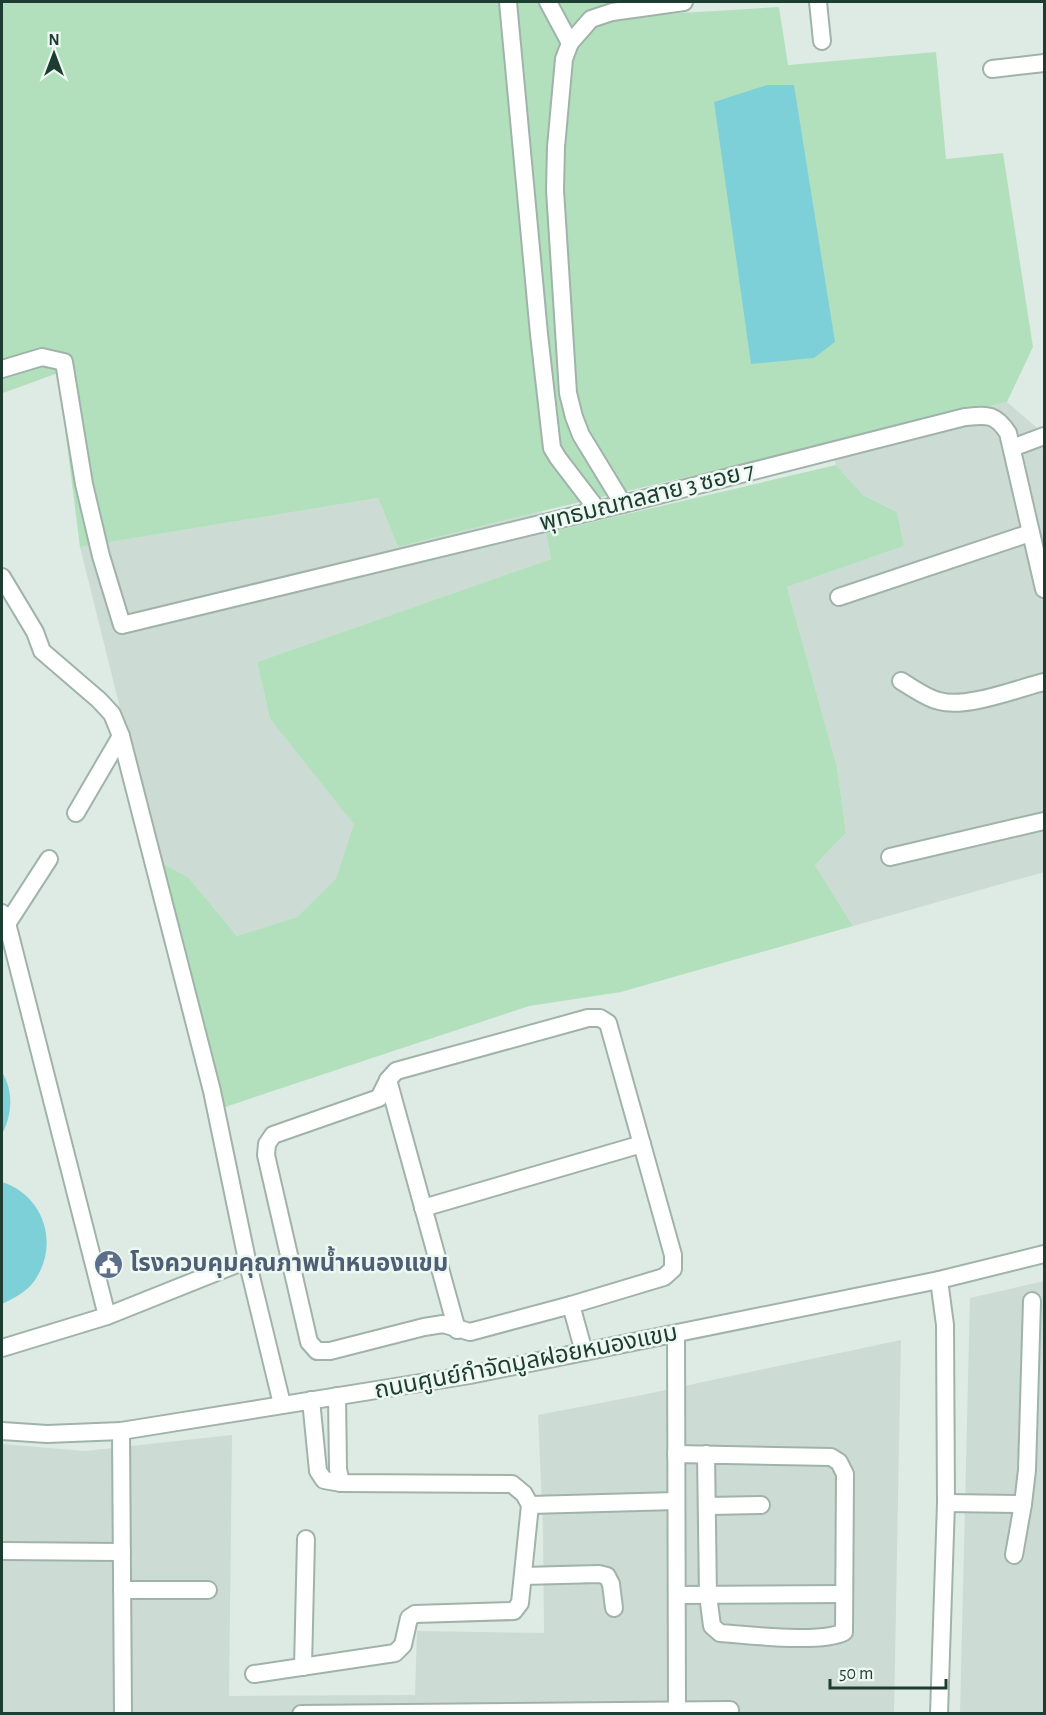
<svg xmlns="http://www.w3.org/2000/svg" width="1046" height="1715" font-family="'Alegreya Sans','Noto Sans Thai',sans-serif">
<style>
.built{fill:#ccdbd3}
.green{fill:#b3e0bc}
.water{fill:#7ed0d8}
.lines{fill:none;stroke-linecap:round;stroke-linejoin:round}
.minor-casing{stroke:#a0b3ab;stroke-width:20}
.minor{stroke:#fff;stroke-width:16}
.labels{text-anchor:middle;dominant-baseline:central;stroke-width:5;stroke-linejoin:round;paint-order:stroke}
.street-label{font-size:24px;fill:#1d3d32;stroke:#eef8f2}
.service-label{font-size:24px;font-weight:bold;fill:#4e5e75;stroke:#eef8f2;text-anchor:start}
</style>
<rect width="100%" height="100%" fill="#deebe4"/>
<g class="built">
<polygon points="1007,402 1044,434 1044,872 853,926 815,865 846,833 837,767 787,587 904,546 897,512 863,495 836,465 830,443"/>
<polygon points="378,498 398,547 542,511 551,559 257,662 270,719 355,824 336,880 297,917 237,936 188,877 158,861 80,547"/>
<polygon points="1044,1281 1044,1713 960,1714 970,1298"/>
<polygon points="901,1340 894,1713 2,1713 2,1444 85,1451 232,1435 229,1696 415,1695 417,1631 544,1633 543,1529 538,1415 642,1395"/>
</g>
<g class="green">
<polygon points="2,2 646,2 648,15 779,7 788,65 936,52 946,159 1003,153 1033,347 1007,402 542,511 398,547 378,498 80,547 58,373 3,393 2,391"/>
<polygon points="836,465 863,495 897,512 904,546 787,587 837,767 846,833 815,865 853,926 621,992 529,1006 219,1109 158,861 188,877 237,936 297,917 336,879 354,824 270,719 257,662 551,559 546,533"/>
</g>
<g class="water">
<polygon points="767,85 794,85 835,342 814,358 751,364 714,102"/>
<path d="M2 1072C14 1092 12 1115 2 1134Z"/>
<path d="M2 1182C43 1195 60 1243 35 1280 27 1292 14 1298 2 1304Z"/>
</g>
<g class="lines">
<defs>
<g id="minor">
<polyline points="508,2 539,334 552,448 558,458 597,509"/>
<polyline points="548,2 570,43"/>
<polyline points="818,2 822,41"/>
<polyline points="992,69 1044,63"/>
<path d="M2 369 42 357 64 362 84 484 101 556 122 625 623 504 965 417C987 415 995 413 1008 433L1044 589"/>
<polyline points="1012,448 1044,436"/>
<polyline points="623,504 581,435 574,417 568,393 555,190 556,147 564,59 570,43 591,19 612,12 684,2"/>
<polyline points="2,577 35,632 42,651 99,700 112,714 121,736 212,1091 247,1260 282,1404"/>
<polyline points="839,597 1030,533"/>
<path d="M901 681C913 688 926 698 939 701 966 709 1016 689 1044 682"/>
<polyline points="76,813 121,736"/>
<polyline points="890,857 1044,821"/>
<polyline points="2,913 8,927 107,1316"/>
<polyline points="7,924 49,859"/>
<polygon points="588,1018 600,1018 608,1023 673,1255 673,1269 664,1277 571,1305 470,1332 443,1324 424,1327 330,1351 317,1351 309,1342 266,1155 267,1144 273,1135 379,1098 388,1080 396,1071"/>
<polyline points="388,1080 457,1330"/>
<polyline points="423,1208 642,1144"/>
<polyline points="939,1280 945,1325 946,1503 939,1714"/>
<polyline points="571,1305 584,1352"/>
<polyline points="676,1334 677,1710"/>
<polyline points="2,1348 107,1316 247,1260"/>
<polyline points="337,1396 338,1469 341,1483"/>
<polyline points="2,1431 47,1434 121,1431 470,1375 939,1280 1044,1254"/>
<polyline points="121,1431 123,1714"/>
<path d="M676 1454 831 1457 839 1462 845 1474 844 1632C820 1644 750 1635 720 1633L712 1626 708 1595 706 1454"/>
<polyline points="946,1503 1023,1504 1027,1470 1032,1301"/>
<polyline points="530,1505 676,1501"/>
<polyline points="707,1506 761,1505"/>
<polyline points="2,1551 122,1552"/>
<polyline points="1014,1555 1023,1504"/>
<polyline points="523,1576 599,1574 607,1576 611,1584 614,1608"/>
<polyline points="122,1590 208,1590"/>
<polyline points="677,1595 843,1594"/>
<polyline points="303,1667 306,1539"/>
<polyline points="254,1674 395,1653 403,1645 409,1618 415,1614 514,1611 520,1603 530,1505 524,1494 512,1484 341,1483 324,1480 318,1471 311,1400"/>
<polyline points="301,1714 730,1710"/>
</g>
</defs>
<use href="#minor" class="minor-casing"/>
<use href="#minor" class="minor"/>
</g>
<defs>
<symbol id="civic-disc" viewBox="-11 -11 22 22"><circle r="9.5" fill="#5c6f8a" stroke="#eef8f2"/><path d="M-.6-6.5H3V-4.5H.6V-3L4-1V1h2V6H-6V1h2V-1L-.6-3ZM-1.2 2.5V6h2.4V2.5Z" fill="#fff"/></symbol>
</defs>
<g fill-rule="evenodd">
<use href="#civic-disc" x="92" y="1248" width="33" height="33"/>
</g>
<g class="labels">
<g class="street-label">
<text transform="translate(647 497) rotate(-14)">พุทธมณฑลสาย 3 ซอย 7</text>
<text transform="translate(526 1362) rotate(-11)">ถนนศูนย์กำจัดมูลฝอยหนองแขม</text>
</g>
<g class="service-label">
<text x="130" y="1264">โรงควบคุมคุณภาพน้ำหนองแขม</text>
</g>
</g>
<rect width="1046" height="1715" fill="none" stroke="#1d3d32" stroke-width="6"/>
<g transform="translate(54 54)" stroke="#eef8f2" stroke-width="4.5" paint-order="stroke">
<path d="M0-4.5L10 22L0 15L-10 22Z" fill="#1d3d32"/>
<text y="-9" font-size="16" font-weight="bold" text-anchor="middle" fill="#1d3d32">N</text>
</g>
<path d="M830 1679v9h116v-9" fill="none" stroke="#1d3d32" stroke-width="3"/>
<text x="839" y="1679" font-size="18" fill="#1d3d32" stroke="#eef8f2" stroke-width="4.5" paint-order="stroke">50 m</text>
</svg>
